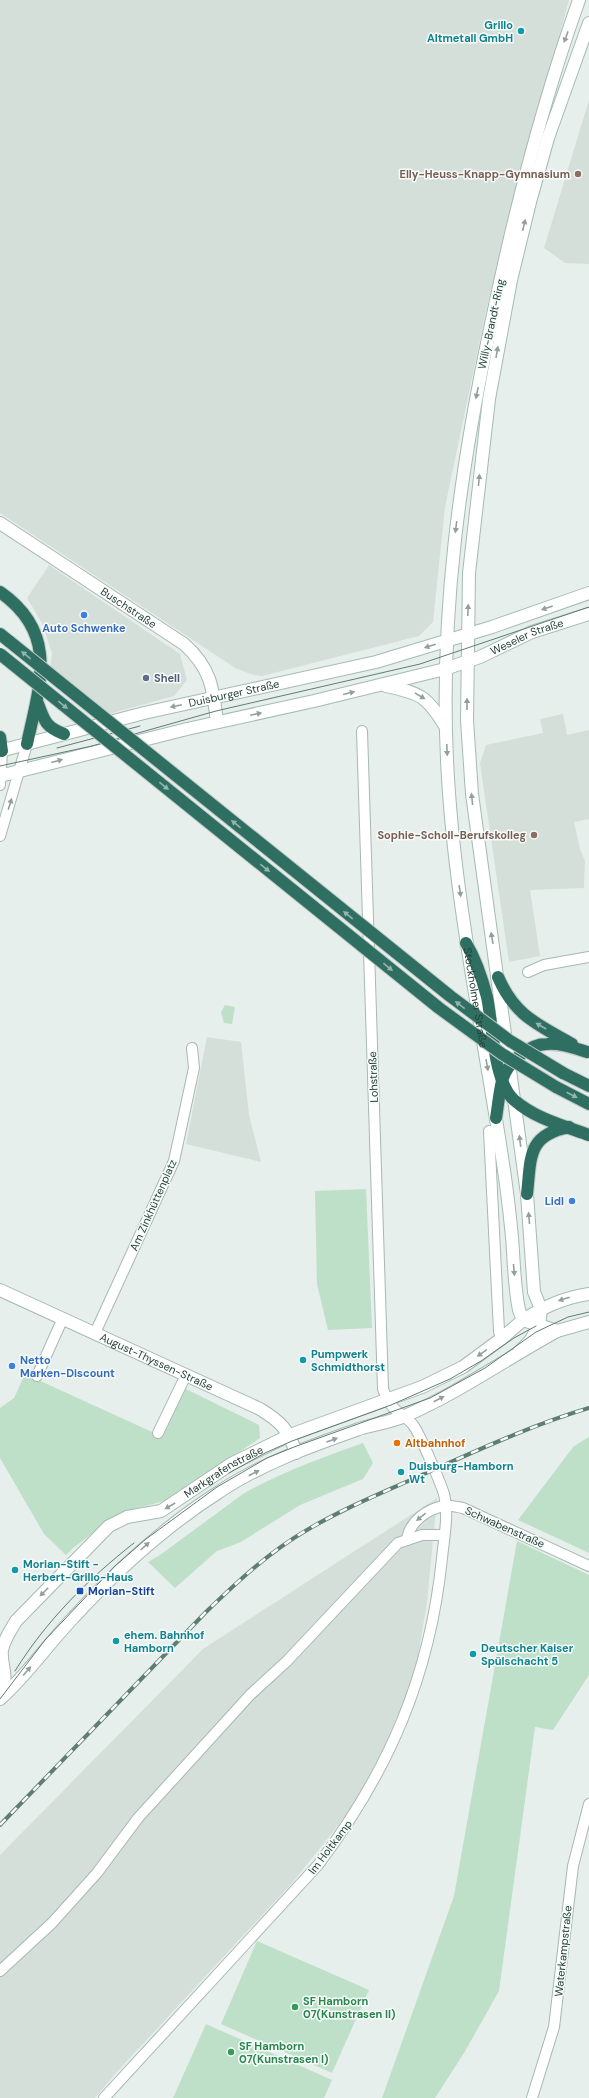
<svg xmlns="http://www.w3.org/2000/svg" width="589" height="2098" font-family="'DM Sans',sans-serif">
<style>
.built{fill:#d4dfda}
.green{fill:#bfe0c8}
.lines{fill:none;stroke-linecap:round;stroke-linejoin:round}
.minor-casing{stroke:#a8b8b2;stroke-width:12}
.tertiary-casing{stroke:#a8b8b2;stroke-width:14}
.secondary-casing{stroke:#a4bbb3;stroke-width:14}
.motorway-casing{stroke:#c2cac8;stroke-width:14}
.minor{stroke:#fff;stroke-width:10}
.tertiary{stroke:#fff;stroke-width:12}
.secondary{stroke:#fff;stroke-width:12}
.motorway{stroke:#2f6f62;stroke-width:12}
.tram{stroke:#5f7d75;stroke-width:1}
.rail-casing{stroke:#5f7d75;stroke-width:4}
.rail{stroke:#f7fbf9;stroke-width:2.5;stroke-dasharray:8;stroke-linecap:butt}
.motorway-bridge-casing{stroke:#c2cac8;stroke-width:14;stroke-linecap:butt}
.motorway-bridge{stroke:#2f6f62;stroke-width:12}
.oneway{fill:#92a09c}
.oneway2{fill:#93b5ae}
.culture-dot{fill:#0f9aa8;stroke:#f7fbf9;stroke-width:1.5}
.education-dot{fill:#8d6e63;stroke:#f7fbf9;stroke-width:1.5}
.shop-dot{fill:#3f7fe0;stroke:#f7fbf9;stroke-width:1.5}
.service-dot{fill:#5c6f8a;stroke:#f7fbf9;stroke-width:1.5}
.food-dot{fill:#e8710a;stroke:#f7fbf9;stroke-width:1.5}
.transit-dot{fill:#1a4fb4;stroke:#f7fbf9;stroke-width:1.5}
.leisure-dot{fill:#2e9e5b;stroke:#f7fbf9;stroke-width:1.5}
.labels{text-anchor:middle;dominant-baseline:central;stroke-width:3;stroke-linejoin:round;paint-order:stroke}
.culture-label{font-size:11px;font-weight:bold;fill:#0d838f;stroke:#f7fbf9;text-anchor:start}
.education-label{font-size:11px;font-weight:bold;fill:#785e54;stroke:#f7fbf9;text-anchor:end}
.street-label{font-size:11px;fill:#24423a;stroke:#f7fbf9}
.shop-label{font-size:11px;font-weight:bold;fill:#366cbe;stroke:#f7fbf9}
.service-label{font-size:11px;font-weight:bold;fill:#4e5e75;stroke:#f7fbf9;text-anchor:start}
.food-label{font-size:11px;font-weight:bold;fill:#c56008;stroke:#f7fbf9;text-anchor:start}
.transit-label{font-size:11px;font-weight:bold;fill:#164399;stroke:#f7fbf9;text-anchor:start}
.leisure-label{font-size:11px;font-weight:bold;fill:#27864d;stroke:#f7fbf9;text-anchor:start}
</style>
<rect width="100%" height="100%" fill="#e6efeb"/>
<g class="built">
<polygon points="0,0 569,0 489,297 445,507 433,622 419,636 262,676 254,675 237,669 0,513"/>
<polygon points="589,100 589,264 565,263 544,248"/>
<polygon points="49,565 180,654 187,680 174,696 94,718 49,679 52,653 42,623 27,598"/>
<polygon points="563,714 567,735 589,730 589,819 574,822 580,849 585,861 584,888 530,890 540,956 509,962 480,763 486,745 543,733 540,719"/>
<polygon points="207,1037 241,1042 249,1115 261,1162 186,1144"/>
<polygon points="437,1498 427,1602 415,1675 384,1748 352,1808 292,1883 115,2074 95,2098 0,2098 0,1855 203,1649"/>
</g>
<g class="green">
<polygon points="225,1005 235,1007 232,1024 224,1023 221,1012"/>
<polygon points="366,1189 372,1328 328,1330 317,1284 315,1191"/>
<polygon points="25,1374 161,1436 184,1388 259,1425 260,1438 168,1500 119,1513 73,1548 66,1555 44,1534 0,1458 0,1408 14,1398"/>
<polygon points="589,1437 589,1553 518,1520 574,1446"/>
<path d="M363 1443 373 1463 363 1479 300 1505 241 1542 217 1551 175 1588 148 1562 160 1555 243 1494C281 1472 322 1458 363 1443Z"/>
<polygon points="517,1541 589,1575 589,1675 553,1730 535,1727 499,1991 464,2053 435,2098 382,2098 454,1896"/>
<polygon points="257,1941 369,1990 332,2073 221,2024"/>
<polygon points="206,2024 332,2080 324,2098 173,2098"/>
</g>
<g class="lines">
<defs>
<g id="minor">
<polyline points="0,785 2,751"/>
<polyline points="0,836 27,744"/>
<polyline points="528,972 544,965 589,957"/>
<polyline points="489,1131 499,1331 501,1339"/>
<polyline points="95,1333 174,1161 194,1068 192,1048"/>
<polyline points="37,1376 63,1318"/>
<polyline points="158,1433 186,1375"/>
<path d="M407 1540C409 1522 427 1509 444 1506 450 1505 457 1507 463 1508L589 1566"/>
<polyline points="0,1971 52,1923 97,1873 138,1818 250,1695 287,1661 398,1543 422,1535 444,1535"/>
<path d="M104 2098 318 1865C389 1771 430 1676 442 1558 444 1538 449 1514 444 1494 441 1484 419 1432 413 1425 407 1417 397 1413 391 1405 387 1401 385 1394 383 1389L362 731"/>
<polyline points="532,2098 554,2027 573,1866 589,1804"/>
</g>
<g id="tertiary">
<path id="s1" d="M0 523 184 644C211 668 213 688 217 722"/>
<path id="s2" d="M0 1290 260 1409C281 1422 288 1429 296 1453"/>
<path id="s3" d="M0 1693C10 1676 0 1665 2 1650 4 1639 11 1630 16 1621L109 1526 127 1517 161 1511 231 1464 290 1435 422 1387 463 1367 501 1339 523 1320"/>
<path d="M0 1699C27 1675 48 1644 73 1618 117 1570 164 1527 219 1492 262 1463 314 1445 362 1428 376 1424 391 1422 405 1416 458 1393 506 1359 557 1331"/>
</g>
<g id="secondary">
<path id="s4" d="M579 0C541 107 513 217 490 329 460 471 440 614 447 760 453 889 480 1016 500 1144 505 1175 509 1205 512 1237 514 1261 514 1286 519 1310L523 1320 557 1331 589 1322"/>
<path d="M386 686C420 693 427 696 445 726"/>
<path id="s5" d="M0 751 144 713 376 662 492 627 589 593"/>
<path id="s6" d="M0 776 187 729 314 701 445 669 480 657 532 632 589 614"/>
<path d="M523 1320C545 1306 564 1298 589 1294"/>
<polyline points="520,1351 530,1341 539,1326 541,1309 534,1292 527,1194 472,794 467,720 469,573 489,399 511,280 530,202 548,138 589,23"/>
</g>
<g id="motorway">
<path d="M0 592C59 633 40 684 27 744"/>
<polyline points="0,634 10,642"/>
<path d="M37 701C44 720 45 727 64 734"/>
<polyline points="0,737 2,751"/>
<path d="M466 943C476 960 482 978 487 997 493 1025 493 1081 514 1100 534 1118 564 1126 589 1135"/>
<path d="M498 977C515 1016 537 1024 572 1044"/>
<polyline points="563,1073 589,1086"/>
<polyline points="556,1087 589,1104"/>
<path d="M496 1118C498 1106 499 1093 502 1081 507 1063 528 1044 547 1044 561 1043 574 1048 587 1052"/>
<path d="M527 1194C531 1158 527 1135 569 1127"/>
</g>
</defs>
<use href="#minor" class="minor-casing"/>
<use href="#tertiary" class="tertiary-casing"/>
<use href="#secondary" class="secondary-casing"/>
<use href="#motorway" class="motorway-casing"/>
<use href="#minor" class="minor"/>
<use href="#tertiary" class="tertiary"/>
<use href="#secondary" class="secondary"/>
<use href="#motorway" class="motorway"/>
<g class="tram">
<polyline points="57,748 140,726"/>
<polyline points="0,766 92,746 216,711 420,664 589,607"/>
<polyline points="229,1473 265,1453 292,1441 391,1405 450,1379 481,1361 514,1338 536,1326"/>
<path d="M15 1671C46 1621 88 1579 134 1543"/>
<polyline points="0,1699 45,1640 115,1566 146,1539 217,1487 267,1458 294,1447 430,1398 485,1368 536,1332 568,1317 589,1312"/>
</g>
<defs>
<path id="rail" d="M0 1825 206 1612C237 1582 269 1552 307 1530 344 1508 384 1492 424 1474 478 1450 532 1425 589 1408"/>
</defs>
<use href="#rail" class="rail-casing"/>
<use href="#rail" class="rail"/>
<defs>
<g id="motorway-bridge">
<polyline points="10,642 450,996 510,1041 563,1073"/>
<polyline points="0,654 439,1008 502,1054 556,1087"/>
</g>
</defs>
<use href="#motorway-bridge" class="motorway-bridge-casing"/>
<use href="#motorway-bridge" class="motorway-bridge"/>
</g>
<defs><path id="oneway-solid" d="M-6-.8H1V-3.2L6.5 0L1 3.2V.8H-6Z"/></defs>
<g class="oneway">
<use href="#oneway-solid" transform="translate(566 37) rotate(110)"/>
<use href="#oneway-solid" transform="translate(524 225) rotate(-77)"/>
<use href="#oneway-solid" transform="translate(497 352) rotate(-80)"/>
<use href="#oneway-solid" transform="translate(477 393) rotate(101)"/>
<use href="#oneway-solid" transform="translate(479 480) rotate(-84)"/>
<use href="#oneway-solid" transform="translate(456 527) rotate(97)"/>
<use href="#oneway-solid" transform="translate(547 608) rotate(161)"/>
<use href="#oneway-solid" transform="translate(468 610) rotate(-88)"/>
<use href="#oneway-solid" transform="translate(430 646) rotate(163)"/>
<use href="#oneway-solid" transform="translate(349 693) rotate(-14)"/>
<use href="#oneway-solid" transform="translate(420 696) rotate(31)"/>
<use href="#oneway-solid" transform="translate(467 704) rotate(-90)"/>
<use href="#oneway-solid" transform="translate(176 706) rotate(168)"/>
<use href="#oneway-solid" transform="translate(256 714) rotate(-12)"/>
<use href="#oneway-solid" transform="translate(447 750) rotate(88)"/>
<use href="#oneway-solid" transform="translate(57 761) rotate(-15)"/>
<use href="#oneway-solid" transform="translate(472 799) rotate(-96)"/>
<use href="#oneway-solid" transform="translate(10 804) rotate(-73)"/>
<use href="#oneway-solid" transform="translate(460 891) rotate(82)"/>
<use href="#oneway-solid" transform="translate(492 938) rotate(-100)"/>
<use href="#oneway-solid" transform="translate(487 1065) rotate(80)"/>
<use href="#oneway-solid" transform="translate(520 1141) rotate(-97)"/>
<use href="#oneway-solid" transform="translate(529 1218) rotate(-95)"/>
<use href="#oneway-solid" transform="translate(514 1270) rotate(85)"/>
<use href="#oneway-solid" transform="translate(564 1299) rotate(163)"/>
<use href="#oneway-solid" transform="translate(482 1353) rotate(145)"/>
<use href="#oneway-solid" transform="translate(439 1399) rotate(-28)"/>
<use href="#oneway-solid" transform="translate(332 1440) rotate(-20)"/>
<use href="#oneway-solid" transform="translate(254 1473) rotate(-27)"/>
<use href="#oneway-solid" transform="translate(170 1506) rotate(150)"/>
<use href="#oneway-solid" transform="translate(421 1517) rotate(141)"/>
<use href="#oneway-solid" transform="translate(145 1546) rotate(-42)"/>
<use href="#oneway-solid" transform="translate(44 1592) rotate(135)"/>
<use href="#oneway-solid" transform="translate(27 1671) rotate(-49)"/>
</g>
<g class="oneway2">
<use href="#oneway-solid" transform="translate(26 655) rotate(-141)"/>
<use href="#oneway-solid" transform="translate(63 705) rotate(39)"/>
<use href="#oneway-solid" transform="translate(164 786) rotate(39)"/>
<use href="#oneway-solid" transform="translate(236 824) rotate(-141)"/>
<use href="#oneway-solid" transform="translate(265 868) rotate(39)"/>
<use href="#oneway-solid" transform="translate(348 915) rotate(-141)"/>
<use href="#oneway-solid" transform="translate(388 967) rotate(39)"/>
<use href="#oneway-solid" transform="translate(460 1005) rotate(-142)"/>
<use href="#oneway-solid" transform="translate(541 1026) rotate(-150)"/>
<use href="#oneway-solid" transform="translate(572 1095) rotate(27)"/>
</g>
<g class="culture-dot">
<circle cx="521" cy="31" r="4"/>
<circle cx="303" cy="1360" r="4"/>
<circle cx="401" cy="1472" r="4"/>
<circle cx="15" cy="1570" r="4"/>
<circle cx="116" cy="1641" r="4"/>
<circle cx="473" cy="1654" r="4"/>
</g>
<g class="education-dot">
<circle cx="578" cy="174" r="4"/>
<circle cx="534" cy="835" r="4"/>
</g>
<g class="shop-dot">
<circle cx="84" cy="615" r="4"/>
<circle cx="572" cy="1201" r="4"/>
<circle cx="12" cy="1366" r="4"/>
</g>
<circle class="service-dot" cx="146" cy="678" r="4"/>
<circle class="food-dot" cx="397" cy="1443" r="4"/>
<rect class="transit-dot" x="76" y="1587" width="8" height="8" rx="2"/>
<g class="leisure-dot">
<circle cx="295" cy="2007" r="4"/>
<circle cx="231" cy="2052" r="4"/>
</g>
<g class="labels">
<g class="culture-label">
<text x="513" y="25" text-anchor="end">Grillo<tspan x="513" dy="13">Altmetall GmbH</tspan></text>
<text x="311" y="1354">Pumpwerk<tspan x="311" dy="13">Schmidthorst</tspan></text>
<text x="409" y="1466">Duisburg-Hamborn<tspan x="409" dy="13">Wt</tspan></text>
<text x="23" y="1564">Morian-Stift -<tspan x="23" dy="13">Herbert-Grillo-Haus</tspan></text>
<text x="124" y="1635">ehem. Bahnhof<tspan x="124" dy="13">Hamborn</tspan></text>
<text x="481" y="1648">Deutscher Kaiser<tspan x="481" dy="13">Spülschacht 5</tspan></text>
</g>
<g class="education-label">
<text x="570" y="174">Elly-Heuss-Knapp-Gymnasium</text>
<text x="526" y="835">Sophie-Scholl-Berufskolleg</text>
</g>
<g class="street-label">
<text transform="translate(491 324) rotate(-78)">Willy-Brandt-Ring</text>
<text stroke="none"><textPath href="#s1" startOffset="154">Buschstraße</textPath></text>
<text stroke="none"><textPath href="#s6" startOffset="546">Weseler Straße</textPath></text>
<text stroke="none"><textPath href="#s5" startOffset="241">Duisburger Straße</textPath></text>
<text stroke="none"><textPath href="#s4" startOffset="1015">Stockholmer Straße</textPath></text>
<text transform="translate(373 1077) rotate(-92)">Lohstraße</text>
<text transform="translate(153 1205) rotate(-66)">Am Zinkhüttenplatz</text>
<text stroke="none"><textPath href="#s2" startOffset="172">August-Thyssen-Straße</textPath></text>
<text stroke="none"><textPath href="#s3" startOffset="338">Markgrafenstraße</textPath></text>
<text transform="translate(505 1527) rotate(24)">Schwabenstraße</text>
<text transform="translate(330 1847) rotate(-53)">Im Holtkamp</text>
<text transform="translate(563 1951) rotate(-84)">Waterkampstraße</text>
</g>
<g class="shop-label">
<text x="84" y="628">Auto Schwenke</text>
<text x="564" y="1201" text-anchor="end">Lidl</text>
<text x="20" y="1360" text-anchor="start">Netto<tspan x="20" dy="13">Marken-Discount</tspan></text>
</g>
<g class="service-label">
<text x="154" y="678">Shell</text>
</g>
<g class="food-label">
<text x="405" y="1443">Altbahnhof</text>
</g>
<g class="transit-label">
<text x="88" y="1591">Morian-Stift</text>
</g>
<g class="leisure-label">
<text x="303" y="2001">SF Hamborn<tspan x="303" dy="13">07(Kunstrasen II)</tspan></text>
<text x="239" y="2046">SF Hamborn<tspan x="239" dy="13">07(Kunstrasen I)</tspan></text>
</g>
</g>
</svg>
